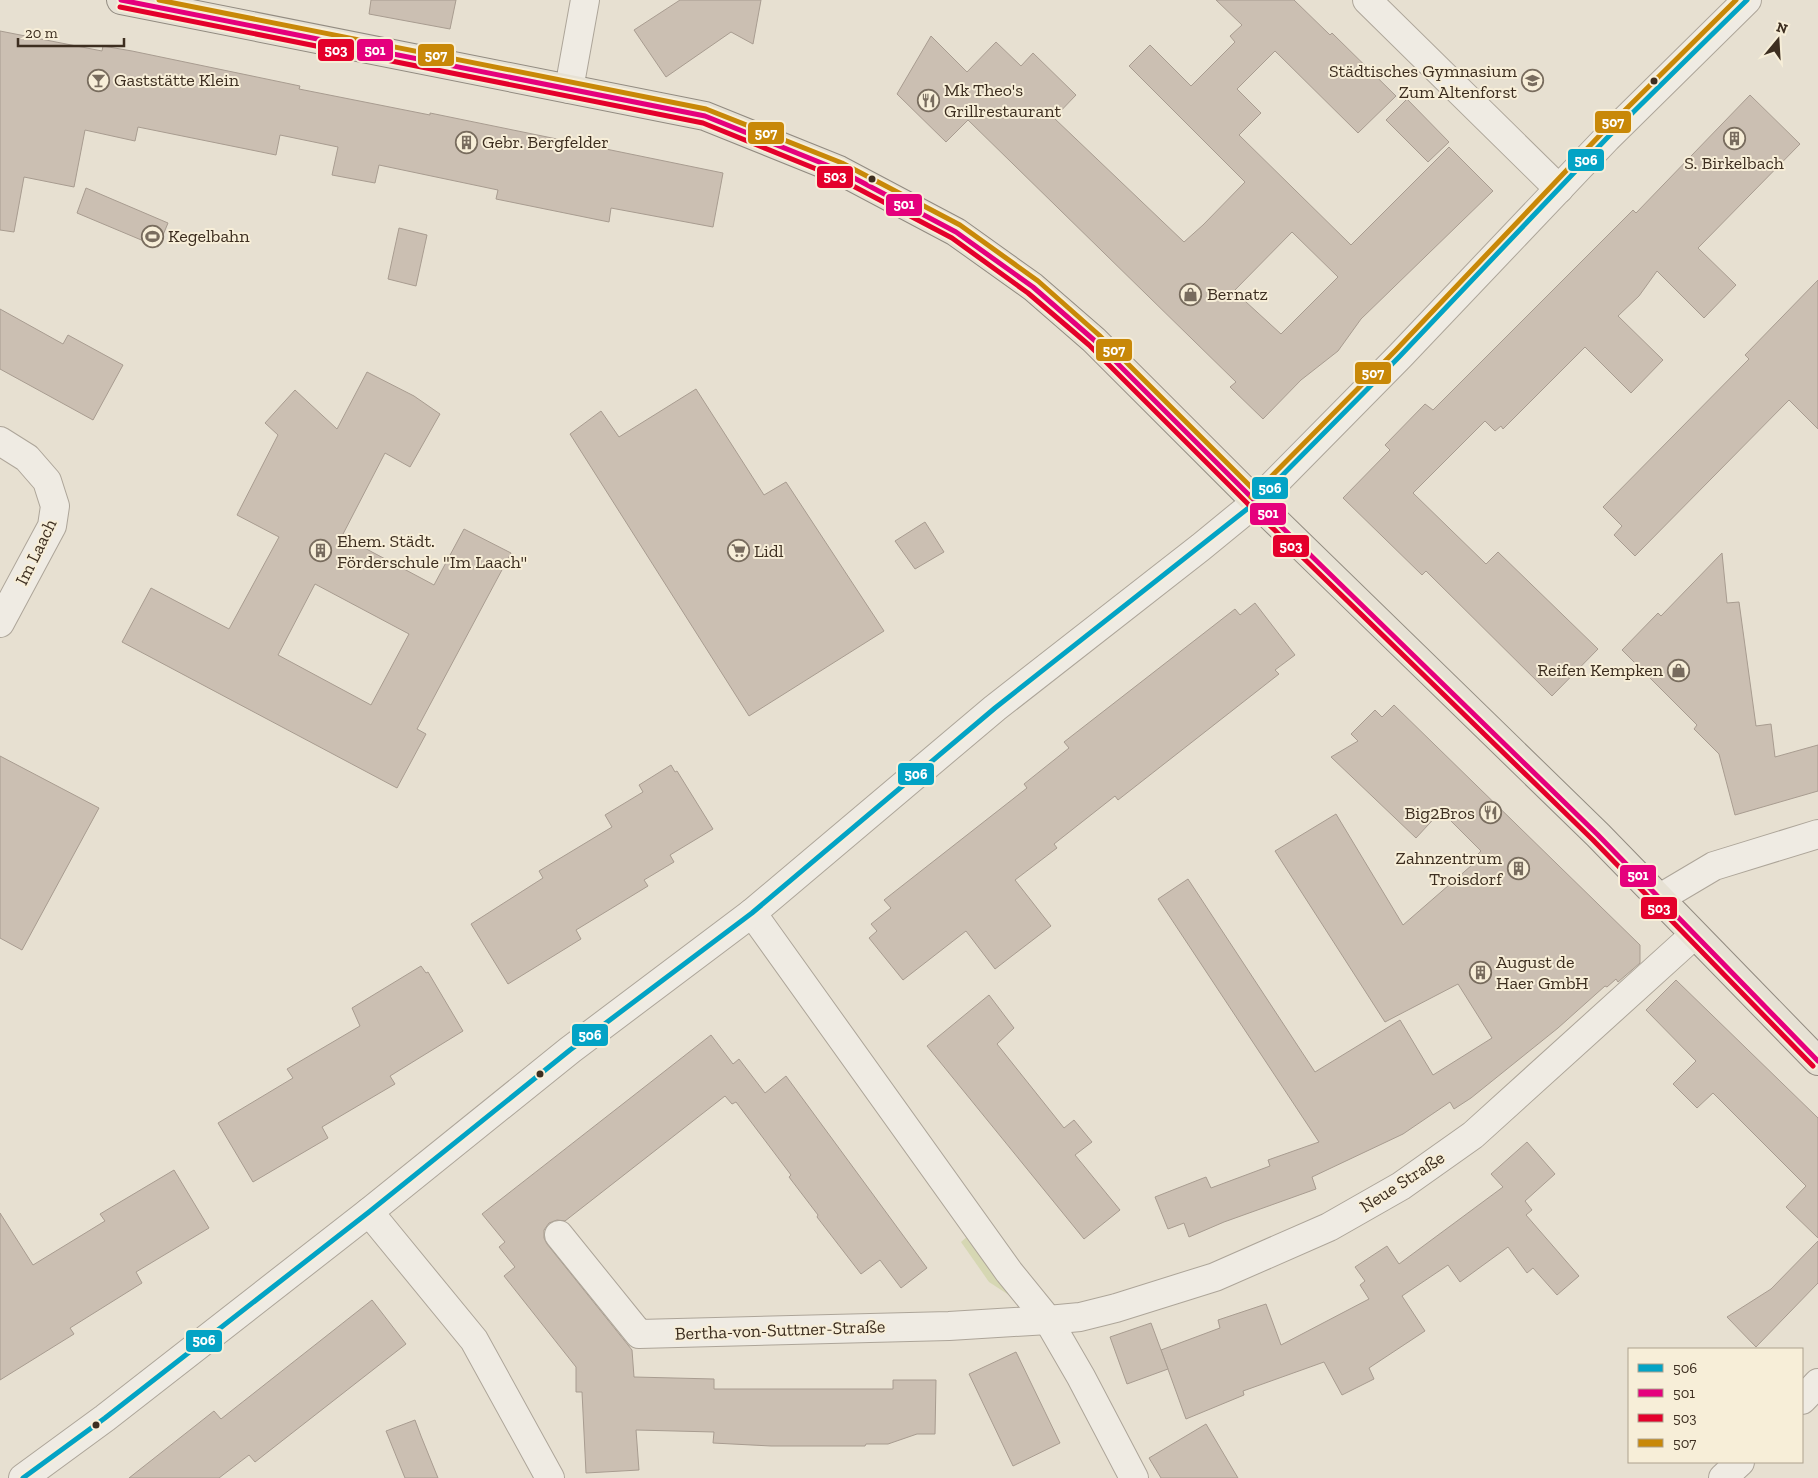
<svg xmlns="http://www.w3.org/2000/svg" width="1818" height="1478" font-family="'Zilla Slab',serif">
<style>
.green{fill:#d6d7b3}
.building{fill:#cbbfb2;stroke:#a89c90;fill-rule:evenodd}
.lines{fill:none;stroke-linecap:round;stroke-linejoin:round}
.minor-casing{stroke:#ada599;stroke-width:30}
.major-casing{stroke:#928b80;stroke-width:30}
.minor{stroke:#efebe3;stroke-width:28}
.major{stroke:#e6e1d4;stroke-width:28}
.bus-1-casing{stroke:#f7eed8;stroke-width:9}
.bus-2-casing{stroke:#f7eed8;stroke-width:9}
.bus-3-casing{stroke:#f7eed8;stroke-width:9}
.bus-4-casing{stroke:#f7eed8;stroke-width:9}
.bus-1{stroke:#03a3c5;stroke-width:5}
.bus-2{stroke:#e5007d;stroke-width:5}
.bus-3{stroke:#e4002b;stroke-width:5}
.bus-4{stroke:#c88808;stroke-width:5}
.bus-dot{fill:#3d2e20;stroke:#f7eed8;stroke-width:2}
.labels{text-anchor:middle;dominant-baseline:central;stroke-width:4;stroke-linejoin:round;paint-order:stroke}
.poi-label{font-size:18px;fill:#3d2e20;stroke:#f7eed8;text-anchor:start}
.street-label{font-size:18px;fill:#3d2e20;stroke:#f7eed8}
.line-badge{stroke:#f7eed8;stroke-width:2}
.badge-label{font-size:14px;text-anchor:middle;font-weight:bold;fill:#fff}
</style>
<rect width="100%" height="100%" fill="#e7e0d1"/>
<polygon class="green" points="968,1236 1012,1297 989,1282 961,1242"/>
<g class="building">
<polygon points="371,0 456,0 450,29 369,14"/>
<polygon points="680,0 761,0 753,44 731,32 666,77 634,30"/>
<path d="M1216 0H1294L1330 35 1332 33 1396 96 1358 133 1275 51 1237 89 1261 113 1239 135 1351 245 1449 147 1493 191 1361 319 1338 351 1301 380 1263 419 1230 387 1236 382 968 120 946 142 897 94 931 36 967 72 996 42 1021 66 1033 53 1076 95 1054 118 1184 242 1203 225 1245 182 1129 66 1150 45 1191 86 1235 42 1230 36 1242 25ZM1292 232 1338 277 1281 334 1234 291Z"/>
<polygon points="0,31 102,51 103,46 132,51 300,86 299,89 430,115 430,113 723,173 713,227 611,208 609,222 496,199 498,190 379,165 375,183 332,175 338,147 280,135 276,155 138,127 135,141 85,130 74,187 24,177 14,232 0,230"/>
<polygon points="1750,95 1800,144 1698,248 1736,285 1704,318 1657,271 1639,296 1618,316 1663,360 1631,393 1585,347 1503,429 1501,426 1495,431 1485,421 1413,493 1486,564 1498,552 1598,649 1552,696 1426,571 1422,575 1343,498 1390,450 1385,445 1425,404 1433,410 1633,210 1636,213"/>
<polygon points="1407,99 1449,142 1428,162 1386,120"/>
<polygon points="86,188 168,223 158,247 77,213"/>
<polygon points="399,228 427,235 416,286 388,279"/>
<polygon points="1818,280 1818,429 1789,400 1635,556 1614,535 1622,526 1603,507 1749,359 1745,355"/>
<polygon points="0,309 63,344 68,335 123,365 93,420 0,369"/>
<path d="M367 372 414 396 440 414 410 467 385 453 342 536 434 585 464 529 511 553 417 729 426 734 397 788 122 642 151 588 229 629 279 537 237 515 278 435 265 423 295 390 337 429ZM315 584 409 634 371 705 278 655Z"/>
<polygon points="696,389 764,495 786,482 884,631 749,716 570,434 601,411 619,437"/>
<polygon points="925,522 944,552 915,569 895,541"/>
<polygon points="1722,553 1727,603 1739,602 1756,726 1771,724 1775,757 1818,745 1818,791 1735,815 1719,754 1694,729 1697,725 1622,650 1658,613 1661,616"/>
<polygon points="1255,603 1295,655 1275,670 1279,674 1118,800 1115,796 1054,844 1057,848 1015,880 1051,926 995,969 966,931 903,980 869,938 877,931 871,924 891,908 884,900 1027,788 1024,784 1069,748 1064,742 1235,609 1240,615"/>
<polygon points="1394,705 1640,945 1640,963 1618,982 1616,979 1607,987 1605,986 1558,1028 1471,1098 1454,1109 1450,1102 1403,1134 1312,1177 1316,1189 1224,1222 1189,1237 1184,1223 1168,1229 1155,1197 1206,1177 1211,1188 1270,1166 1268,1160 1319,1142 1158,899 1188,879 1315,1072 1400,1020 1433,1075 1492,1038 1458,984 1385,1022 1275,851 1336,814 1403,925 1472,865 1470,862 1481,851 1441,811 1416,838 1331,757 1358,741 1351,734 1375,710 1382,717"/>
<polygon points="0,756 99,808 22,950 0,938"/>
<polygon points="671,765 675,772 677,771 713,829 670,855 674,862 644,880 648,886 576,930 581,939 508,984 471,924 543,878 539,871 612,827 605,815 643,792 639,785"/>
<polygon points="421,966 426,973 428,972 463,1031 390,1076 395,1084 322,1127 328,1138 253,1182 218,1123 293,1078 287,1069 360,1026 352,1008"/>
<polygon points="1676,980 1818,1118 1818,1238 1786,1207 1806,1186 1713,1093 1697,1108 1673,1084 1696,1061 1646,1010"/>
<polygon points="989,995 1014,1028 997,1044 1064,1128 1074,1120 1092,1142 1075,1155 1120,1210 1084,1239 927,1046"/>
<polygon points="711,1035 733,1064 739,1059 765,1093 786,1076 927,1268 901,1288 880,1260 861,1274 817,1217 818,1215 789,1177 791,1175 736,1102 732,1104 725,1096 565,1221 557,1220 549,1223 544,1230 544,1238 547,1244 632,1350 634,1377 714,1379 714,1389 893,1389 893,1380 936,1380 935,1434 917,1434 888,1444 866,1444 865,1446 771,1446 713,1443 714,1432 636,1430 639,1470 586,1473 582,1392 576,1392 576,1367 504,1276 515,1267 499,1247 505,1242 482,1214"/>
<polygon points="1527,1142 1555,1174 1525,1201 1532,1210 1526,1215 1579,1276 1557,1295 1533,1268 1527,1273 1508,1247 1460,1282 1448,1265 1402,1296 1425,1331 1369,1368 1374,1379 1342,1395 1324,1362 1243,1391 1244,1395 1186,1419 1161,1350 1220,1328 1218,1320 1266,1304 1281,1345 1369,1299 1360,1285 1365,1281 1355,1267 1387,1246 1399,1264 1503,1187 1491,1174"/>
<polygon points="174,1170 209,1228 136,1272 142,1283 70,1328 74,1334 0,1380 0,1213 33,1265 105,1221 100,1214"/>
<polygon points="1818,1241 1818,1283 1756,1347 1727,1317 1771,1289"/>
<polygon points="372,1300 406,1344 255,1462 249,1455 219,1478 129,1478 214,1411 221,1419"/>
<polygon points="1151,1323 1168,1369 1127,1384 1110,1337"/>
<polygon points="1016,1352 1060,1443 1013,1466 969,1374"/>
<polygon points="415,1420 421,1436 438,1478 405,1478 386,1431"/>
<polygon points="1206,1424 1238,1478 1161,1478 1149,1458"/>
</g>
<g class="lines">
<defs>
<g id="minor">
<polyline points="1367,0 1559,189"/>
<polyline points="569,89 585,0"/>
<polyline points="0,441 27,458 47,481 55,506 52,526 0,623"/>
<polyline points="1660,898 1714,866 1818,834"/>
<polyline points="752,913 1009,1272 1048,1320 1081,1377 1134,1478"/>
<polyline points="369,1212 474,1340 550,1478"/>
<polyline points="559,1235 639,1334 949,1326 1048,1320 1080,1317 1116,1308 1215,1277 1329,1227 1401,1186 1473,1135 1694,935"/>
<polyline points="1802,1400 1818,1383"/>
<polyline points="23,1478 105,1418 369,1212 570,1050 752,913 995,708 1201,547 1256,502 1400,356 1607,138 1747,0"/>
<polyline points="1723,1478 1740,1462"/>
</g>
<polyline id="major" points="121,0 705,116 839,170 956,232 1033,287 1094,340 1256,502 1598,835 1818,1061"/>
</defs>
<use href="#minor" class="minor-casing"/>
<use href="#major" class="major-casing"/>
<use href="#minor" class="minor"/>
<use href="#major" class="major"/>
<defs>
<polyline id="bus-1" points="23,1478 105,1418 369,1212 570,1050 752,913 995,708 1256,502 1400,356 1607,138 1747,0"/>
<polyline id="bus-2" points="121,0 705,116 839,170 956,232 1033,287 1094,340 1256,502 1598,835 1818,1061"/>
<polyline id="bus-3" points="120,7 703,123 836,177 952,238 1028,293 1089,345 1251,507 1593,840 1813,1066"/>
<g id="bus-4">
<polyline points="159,0 706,109 842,163 960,225 1038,281 1099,335 1261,497"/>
<polyline points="1251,497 1395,351 1602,133 1736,0"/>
</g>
</defs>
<use href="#bus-1" class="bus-1-casing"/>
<use href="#bus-2" class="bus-2-casing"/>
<use href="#bus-3" class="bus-3-casing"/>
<use href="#bus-4" class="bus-4-casing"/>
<use href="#bus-1" class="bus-1"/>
<use href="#bus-2" class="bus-2"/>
<use href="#bus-3" class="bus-3"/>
<use href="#bus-4" class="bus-4"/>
</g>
<defs>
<symbol id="bar-ring" viewBox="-11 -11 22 22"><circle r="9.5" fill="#f7eed8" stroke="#786c5e" stroke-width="1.5"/><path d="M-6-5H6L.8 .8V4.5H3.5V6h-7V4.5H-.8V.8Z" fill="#786c5e"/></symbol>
<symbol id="school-ring" viewBox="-11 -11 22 22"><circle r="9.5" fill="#f7eed8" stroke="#786c5e" stroke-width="1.5"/><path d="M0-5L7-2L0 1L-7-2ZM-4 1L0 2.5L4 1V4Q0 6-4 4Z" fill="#786c5e"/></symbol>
<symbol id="restaurant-ring" viewBox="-11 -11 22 22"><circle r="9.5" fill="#f7eed8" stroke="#786c5e" stroke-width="1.5"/><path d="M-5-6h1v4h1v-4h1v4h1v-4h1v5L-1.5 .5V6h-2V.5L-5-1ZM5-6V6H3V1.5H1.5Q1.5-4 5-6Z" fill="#786c5e"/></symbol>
<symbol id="building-ring" viewBox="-11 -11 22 22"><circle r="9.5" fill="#f7eed8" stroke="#786c5e" stroke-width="1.5"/><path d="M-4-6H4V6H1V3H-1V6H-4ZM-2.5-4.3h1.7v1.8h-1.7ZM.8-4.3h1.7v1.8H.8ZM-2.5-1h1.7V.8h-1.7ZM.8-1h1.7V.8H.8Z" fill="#786c5e"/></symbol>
<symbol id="stadium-ring" viewBox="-11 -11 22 22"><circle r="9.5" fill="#f7eed8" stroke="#786c5e" stroke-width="1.5"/><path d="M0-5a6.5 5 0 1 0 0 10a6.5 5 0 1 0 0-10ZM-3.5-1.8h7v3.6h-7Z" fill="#786c5e"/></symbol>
<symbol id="shop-ring" viewBox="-11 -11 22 22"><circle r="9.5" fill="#f7eed8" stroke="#786c5e" stroke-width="1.5"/><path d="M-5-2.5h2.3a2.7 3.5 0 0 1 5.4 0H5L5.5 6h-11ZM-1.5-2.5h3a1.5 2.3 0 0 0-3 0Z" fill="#786c5e"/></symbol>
<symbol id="supermarket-ring" viewBox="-11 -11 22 22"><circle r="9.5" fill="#f7eed8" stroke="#786c5e" stroke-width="1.5"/><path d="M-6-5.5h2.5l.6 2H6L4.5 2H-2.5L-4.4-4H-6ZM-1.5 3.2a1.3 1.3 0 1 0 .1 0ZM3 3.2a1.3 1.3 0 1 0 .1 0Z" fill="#786c5e"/></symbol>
</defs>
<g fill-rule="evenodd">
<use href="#bar-ring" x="86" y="68" width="25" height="25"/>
<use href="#school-ring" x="1520" y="68" width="25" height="25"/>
<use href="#restaurant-ring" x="916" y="88" width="25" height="25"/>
<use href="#building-ring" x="1722" y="126" width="25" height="25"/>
<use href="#building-ring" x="454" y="130" width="25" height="25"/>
<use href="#stadium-ring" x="140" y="224" width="25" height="25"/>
<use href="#shop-ring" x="1178" y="282" width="25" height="25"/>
<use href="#building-ring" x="308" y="538" width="25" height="25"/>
<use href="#supermarket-ring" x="726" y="538" width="25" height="25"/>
<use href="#shop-ring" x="1666" y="658" width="25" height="25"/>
<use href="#restaurant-ring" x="1478" y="800" width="25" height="25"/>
<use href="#building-ring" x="1506" y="856" width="25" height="25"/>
<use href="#building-ring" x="1468" y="960" width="25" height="25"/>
</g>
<g class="bus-dot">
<circle cx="1654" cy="81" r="4.5"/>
<circle cx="872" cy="179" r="4.5"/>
<circle cx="540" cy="1074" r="4.5"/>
<circle cx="96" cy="1425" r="4.5"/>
</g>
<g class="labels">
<g class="poi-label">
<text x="1517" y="71" text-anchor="end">Städtisches Gymnasium<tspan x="1517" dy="21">Zum Altenforst</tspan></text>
<text x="114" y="80">Gaststätte Klein</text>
<text x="944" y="90">Mk Theo's<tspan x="944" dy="21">Grillrestaurant</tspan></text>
<text x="482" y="142">Gebr. Bergfelder</text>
<text x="1734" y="163" text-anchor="middle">S. Birkelbach</text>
<text x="168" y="236">Kegelbahn</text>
<text x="1207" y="294">Bernatz</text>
<text x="337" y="541">Ehem. Städt.<tspan x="337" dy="21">Förderschule "Im Laach"</tspan></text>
<text x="754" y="551">Lidl</text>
<text x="1663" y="670" text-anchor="end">Reifen Kempken</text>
<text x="1475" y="813" text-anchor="end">Big2Bros</text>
<text x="1502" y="858" text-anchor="end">Zahnzentrum<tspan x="1502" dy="21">Troisdorf</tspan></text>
<text x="1496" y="962">August de<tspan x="1496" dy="21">Haer GmbH</tspan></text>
</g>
<g class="street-label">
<text transform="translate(36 552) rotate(-64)">Im Laach</text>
<text transform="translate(1402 1182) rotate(-33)">Neue Straße</text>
<text transform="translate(780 1330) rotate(-2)">Bertha-von-Suttner-Straße</text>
</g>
</g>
<g class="line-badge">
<rect x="317" y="38" width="38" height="24" rx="5" fill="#e4002b"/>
<rect x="356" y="38" width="38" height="24" rx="5" fill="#e5007d"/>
<rect x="417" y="43" width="38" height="24" rx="5" fill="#c88808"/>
<rect x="1594" y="110" width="38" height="24" rx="5" fill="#c88808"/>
<rect x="747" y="121" width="38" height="24" rx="5" fill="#c88808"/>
<rect x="1567" y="148" width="38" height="24" rx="5" fill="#03a3c5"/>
<rect x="816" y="165" width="38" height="24" rx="5" fill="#e4002b"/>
<rect x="885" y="193" width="38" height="24" rx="5" fill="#e5007d"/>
<rect x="1095" y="338" width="38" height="24" rx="5" fill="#c88808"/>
<rect x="1354" y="361" width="38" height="24" rx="5" fill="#c88808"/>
<rect x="1251" y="476" width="38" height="24" rx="5" fill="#03a3c5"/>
<rect x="1249" y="502" width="38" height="24" rx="5" fill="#e5007d"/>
<rect x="1272" y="534" width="38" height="24" rx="5" fill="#e4002b"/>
<rect x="897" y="762" width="38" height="24" rx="5" fill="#03a3c5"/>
<rect x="1619" y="864" width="38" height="24" rx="5" fill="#e5007d"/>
<rect x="1640" y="896" width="38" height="24" rx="5" fill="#e4002b"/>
<rect x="571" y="1023" width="38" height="24" rx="5" fill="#03a3c5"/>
<rect x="185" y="1329" width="38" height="24" rx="5" fill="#03a3c5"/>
</g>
<g class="badge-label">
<text x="336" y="55">503</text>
<text x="375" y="55">501</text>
<text x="436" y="60">507</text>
<text x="1613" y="127">507</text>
<text x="766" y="138">507</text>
<text x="1586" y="165">506</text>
<text x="835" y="181">503</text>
<text x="904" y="209">501</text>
<text x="1114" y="355">507</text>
<text x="1373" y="378">507</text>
<text x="1270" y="493">506</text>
<text x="1268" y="518">501</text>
<text x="1291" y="551">503</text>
<text x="916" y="779">506</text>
<text x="1638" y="880">501</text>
<text x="1659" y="913">503</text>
<text x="590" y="1040">506</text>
<text x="204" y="1345">506</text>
</g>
<rect x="1628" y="1348" width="175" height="115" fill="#f7eed8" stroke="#ada18e"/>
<rect x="1638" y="1364" width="25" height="8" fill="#03a3c5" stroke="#ada18e"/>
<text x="1673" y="1373" font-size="15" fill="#3d2e20">506</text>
<rect x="1638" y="1389" width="25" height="8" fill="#e5007d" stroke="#ada18e"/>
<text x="1673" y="1398" font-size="15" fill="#3d2e20">501</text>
<rect x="1638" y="1414" width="25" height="8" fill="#e4002b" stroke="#ada18e"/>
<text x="1673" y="1423" font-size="15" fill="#3d2e20">503</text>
<rect x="1638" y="1439" width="25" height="8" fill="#c88808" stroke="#ada18e"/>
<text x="1673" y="1448" font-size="15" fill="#3d2e20">507</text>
<g transform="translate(1778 40) rotate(18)" stroke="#f7eed8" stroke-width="4" paint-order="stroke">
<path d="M0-4L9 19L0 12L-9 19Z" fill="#3d2e20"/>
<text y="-8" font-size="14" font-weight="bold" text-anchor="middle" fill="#3d2e20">N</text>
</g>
<path d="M18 38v8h106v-8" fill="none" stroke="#3d2e20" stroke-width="2.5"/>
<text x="25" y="38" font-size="15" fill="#3d2e20" stroke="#f7eed8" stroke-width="4" paint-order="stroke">20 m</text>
</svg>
